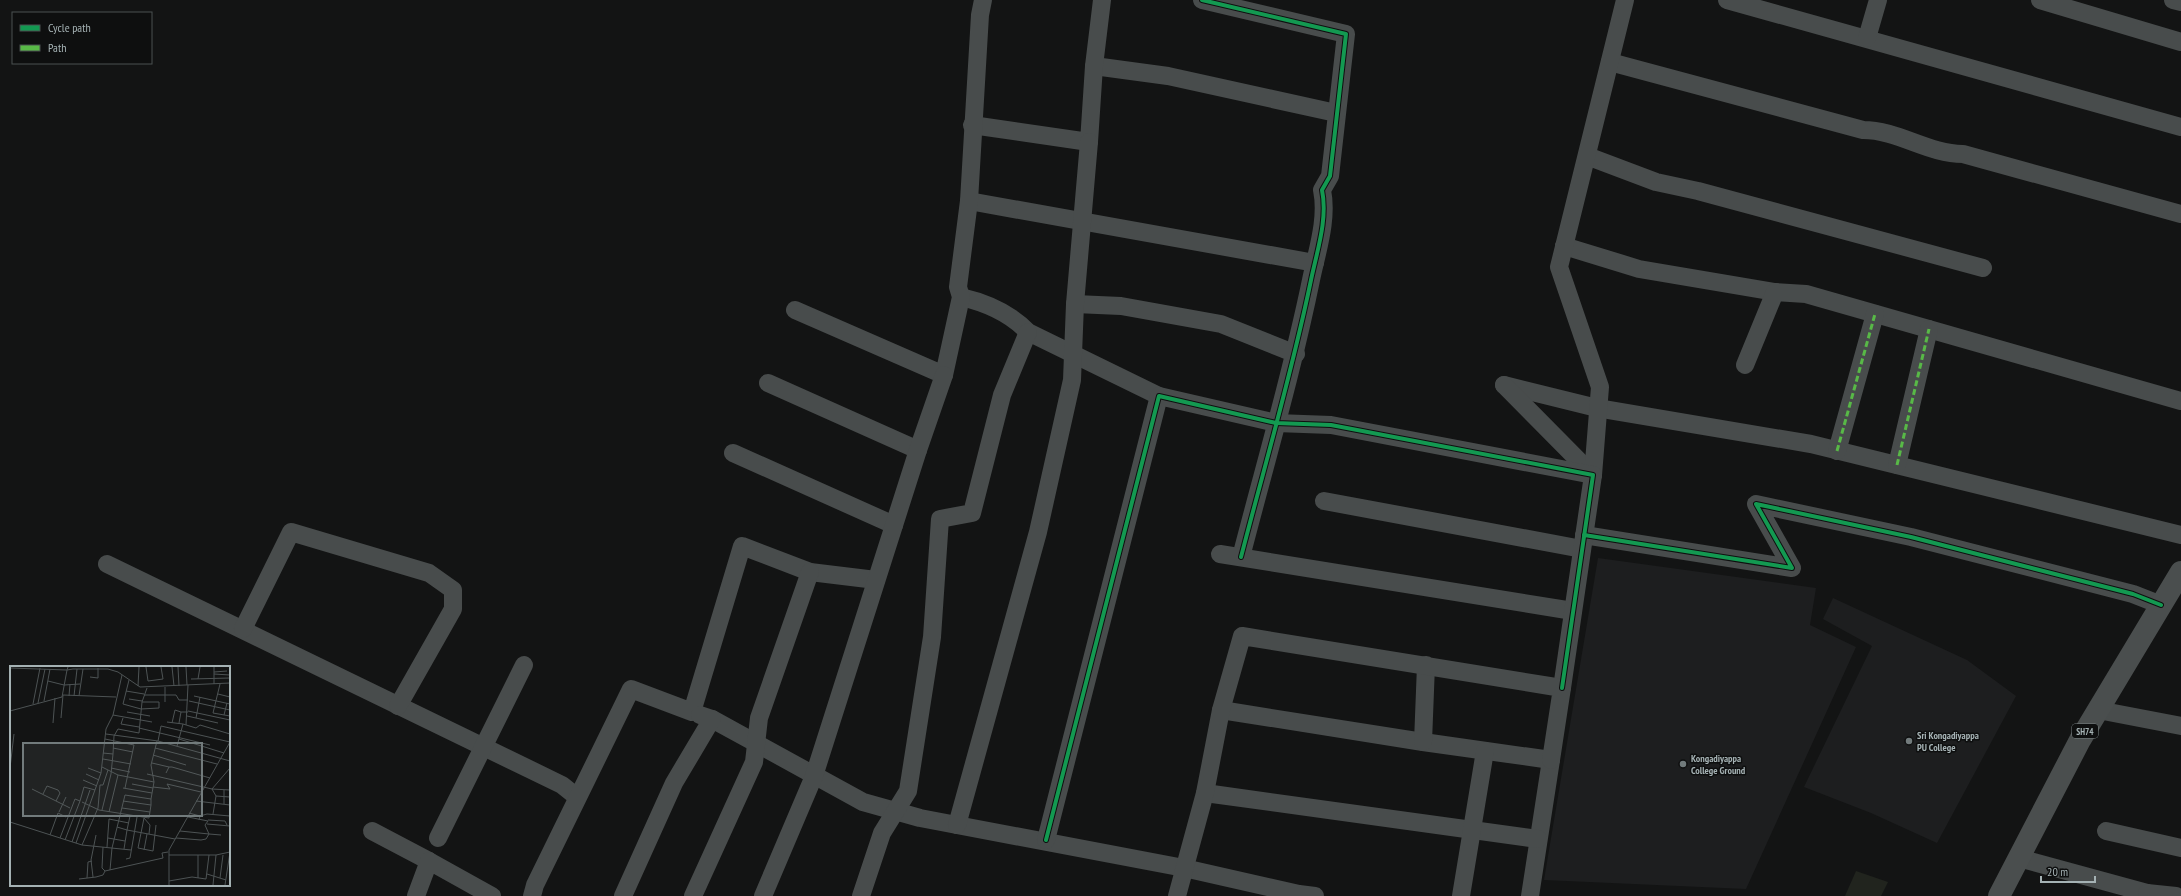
<svg xmlns="http://www.w3.org/2000/svg" width="2181" height="896" font-family="'PT Sans Narrow',sans-serif">
<style>
.built{fill:#1d1e1f}
.green{fill:#21241e}
.lines{fill:none;stroke-linecap:round;stroke-linejoin:round}
.street{stroke:#484c4c;stroke-width:18}
.primary{stroke:#4a4e4e;stroke-width:22}
.quiet{stroke:#58b947;stroke-width:3;stroke-dasharray:6 3;stroke-linecap:butt}
.cycleway-casing{stroke:#0e0f0f;stroke-width:6}
.cycleway{stroke:#139951;stroke-width:4}
.poi-dot{fill:#727b7c;stroke:#0e0f0f;stroke-width:1.5}
.labels{text-anchor:middle;dominant-baseline:central;stroke-width:3;stroke-linejoin:round;paint-order:stroke}
.shield{fill:#0e0f0f;stroke:#788182;stroke-width:1}
.shield-label{font-size:9px;font-weight:bold;fill:#a5b2b4}
.poi-label{font-size:10px;font-weight:bold;fill:#a5b2b4;stroke:#0e0f0f;text-anchor:start}
.inset-road{fill:none;stroke:#4d5354;stroke-width:1}
.view{fill:#727b7c;fill-opacity:0.15;stroke:#727b7c;stroke-width:2}
.inset-edge{fill:none;stroke:#a5b2b4;stroke-width:2}
</style>
<rect width="100%" height="100%" fill="#131414"/>
<g class="built">
<polygon points="1598,558 1816,588 1810,625 1856,647 1746,889 1544,880"/>
<polygon points="1833,598 1967,660 2016,696 1937,843 1871,813 1804,787 1872,646 1823,619"/>
</g>
<polygon class="green" points="1856,871 1888,882 1881,896 1845,896"/>
<g class="lines">
<g class="street">
<path d="M1202 0 1346 34 1330 176 1322 190C1328 219 1317 251 1311 280 1292 373 1265 464 1241 557"/>
<polyline points="1727,0 2181,127"/>
<polyline points="2040,0 2181,42"/>
<polyline points="2173,0 2181,2"/>
<polyline points="1867,38 1878,0"/>
<path d="M1610 62 1863 130C1898 130 1928 154 1963 154L2181 214"/>
<polyline points="1094,66 1168,76 1336,113"/>
<polyline points="972,125 1089,142 1094,66 1102,0"/>
<polyline points="1587,156 1656,182 1698,191 1983,268"/>
<polyline points="969,201 1315,263"/>
<polyline points="1564,246 1639,269 1775,292"/>
<path d="M961 297C987 303 1010 313 1028 332L1159 396"/>
<polyline points="1075,304 1121,306 1221,324 1296,354"/>
<polyline points="795,310 944,375 961,297 958,287 969,201 980,15 983,0"/>
<polyline points="1745,365 1775,292 1806,294 2181,401"/>
<polyline points="768,383 918,450"/>
<polyline points="1504,385 1597,408 1811,444 2181,535"/>
<polyline points="1504,385 1593,475"/>
<polyline points="1837,451 1875,314"/>
<polyline points="733,453 894,525"/>
<polyline points="1897,465 1929,329"/>
<polyline points="1593,475 1600,387 1559,267 1625,0"/>
<polyline points="1324,501 1582,549"/>
<polyline points="1584,535 1792,568 1756,504 1911,537 2133,594 2161,605"/>
<polyline points="1220,554 1573,611"/>
<polyline points="107,564 562,785 577,797"/>
<polyline points="243,629 291,532 429,573 453,590 453,609 398,706"/>
<polyline points="1221,710 1423,742 1551,760 1530,896"/>
<polyline points="2098,710 2181,726"/>
<polyline points="712,719 863,802 920,818 1184,868 1299,894 1315,896"/>
<polyline points="1423,742 1426,665"/>
<polyline points="1205,793 1538,839"/>
<polyline points="957,825 1038,532 1072,380 1075,304 1089,142"/>
<polyline points="372,831 429,861"/>
<polyline points="2106,831 2181,848"/>
<polyline points="438,838 524,665"/>
<polyline points="1046,840 1159,396 1276,423 1331,425 1593,475 1562,688"/>
<polyline points="2019,858 2147,893 2146,896"/>
<polyline points="2147,893 2176,896"/>
<polyline points="416,896 429,861 492,896"/>
<polyline points="532,896 535,885 631,689 692,712 742,546 810,572 876,580"/>
<polyline points="623,896 674,783 712,719 700,715"/>
<polyline points="693,896 754,762 759,718 810,572"/>
<polyline points="763,896 814,776 918,450 944,375"/>
<polyline points="861,896 882,833 908,791 932,637 940,519 972,513 1002,395 1028,332"/>
<polyline points="1177,896 1205,793 1221,710 1242,636 1562,688 1551,760"/>
<polyline points="1461,896 1485,751"/>
</g>
<polyline class="primary" points="1999,896 2080,740 2181,572"/>
<g class="quiet">
<polyline points="1837,451 1875,314"/>
<polyline points="1897,465 1929,329"/>
</g>
<defs>
<g id="cycleway">
<path d="M1202 0 1346 34 1330 176 1322 190C1328 219 1317 251 1311 280 1292 373 1265 464 1241 557"/>
<polyline points="1584,535 1792,568 1756,504 1911,537 2133,594 2161,605"/>
<polyline points="1046,840 1159,396 1276,423 1331,425 1593,475 1562,688"/>
</g>
</defs>
<use href="#cycleway" class="cycleway-casing"/>
<use href="#cycleway" class="cycleway"/>
</g>
<g class="poi-dot">
<circle cx="1909" cy="741" r="4"/>
<circle cx="1683" cy="764" r="4"/>
</g>
<g class="labels">
<rect class="shield" x="2072" y="724" width="26" height="14" rx="3"/>
<g class="shield-label">
<text x="2085" y="731">SH74</text>
</g>
<g class="poi-label">
<text x="1917" y="735">Sri Kongadiyappa<tspan x="1917" dy="12">PU College</tspan></text>
<text x="1691" y="758">Kongadiyappa<tspan x="1691" dy="12">College Ground</tspan></text>
</g>
</g>
<g transform="translate(10 666)">
<rect width="220" height="220" fill="#131414"/>
<path class="inset-road" d="M136 1 138 15 153 13 151 1M162 1 164 20M168 1 169 20M176 1 177 19M0 2 57 4 58 1M204 6 217 5M204 8 220 9M80 11 88 12V2M181 13 220 12M188 13 190 1M119 14 113 38 131 43 149 42V36H132M38 15 54 19 70 18M204 18V1M210 18 203 47 220 50M128 20 129 1M155 21V36M116 25 134 28M208 28 220 31M134 29H166L169 34H178M59 30 60 18M64 30 67 3M69 30 73 3M184 30 220 38M119 33 132 35M34 35 40 3M179 35 220 44M28 37 35 3M23 38 30 2M0 45 52 31 57 4 63 3H98L108 6 130 21 220 17M178 45 220 54M117 46 140 50M103 49 142 56M214 49 217 37M177 50 208 57M51 52 53 29 106 31M113 52 111 58 129 61M186 52 190 31M157 56 173 58M43 57 45 32M162 57 165 44 171 46M169 57 171 46H178M176 59 178 19M129 62 200 79M96 68 148 75 220 95M95 73 124 79 115 122M169 73 214 87M148 75 151 60 220 76M167 80 173 58 186 62 190 59 220 68M103 82 123 86M145 82 207 98M93 87 103 88 104 70 108 63 129 67 132 36 137 22M143 89 176 99M93 93 121 98M142 97 159 101M92 101 108 109M0 102 4 68M78 102 91 107 96 63 103 49 112 9M101 102 120 106M156 107 159 101H162L200 112M76 108 89 114M137 108 202 123 220 124M73 114 87 120M144 116 141 99 147 75M122 118 143 122M143 121 160 123 157 118 191 126M113 122 142 127M22 123 60 142M214 124V138M33 128 37 120 48 124 50 127 46 135M206 130 202 123 220 102M186 135 220 139M72 136 89 144 139 152 141 139 113 135M112 142 140 146M92 144 101 108 103 88M49 146 56 131M99 146 108 109 144 116 141 133M179 147 190 150 189 154M203 148 206 130 220 131M190 150 197 148 220 150M178 151 198 155 195 159 199 168 211 169M198 154 215 155 217 159M0 156 72 179 121 184M197 158 220 160M107 161 117 164 120 150M139 168 140 159 134 152 128 182 143 185 146 159M40 169 48 147 56 151M50 172 65 133 70 135 74 121 85 124M98 172 115 175M166 172 191 174 196 173 199 168 170 165M55 174 70 135M62 176 80 124M66 177 91 107M72 179 88 142 90 119H93L98 104M93 181 92 202 95 205M97 181 99 153 119 157M114 183 117 164 165 173M134 184 137 168M159 189H206L220 186 215 219M116 193 120 192 127 151M100 204 102 182 115 129 141 133V139M197 208 216 214M83 211 81 194 86 169M77 212 78 196 82 195M188 212V189M210 212 213 189M69 213 86 211 93 209 95 205 153 192 152 187 158 186M159 215 182 211 196 213 199 189M159 219V184L220 76M203 219 206 189"/>
<path class="view" d="M13 77H192V150H13Z"/>
<rect width="220" height="220" class="inset-edge"/>
</g>
<rect x="12" y="12" width="140" height="52" fill="#0e0f0f" stroke="#4a5051"/>
<rect x="20" y="25" width="20" height="6" fill="#139951" stroke="#4a5051"/>
<text x="48" y="32" font-size="12" fill="#a5b2b4">Cycle path</text>
<rect x="20" y="45" width="20" height="6" fill="#58b947" stroke="#4a5051"/>
<text x="48" y="52" font-size="12" fill="#a5b2b4">Path</text>
<path d="M2041 876v6h54v-6" fill="none" stroke="#a5b2b4" stroke-width="2"/>
<text x="2047" y="876" font-size="12" fill="#a5b2b4" stroke="#0e0f0f" stroke-width="3" paint-order="stroke">20 m</text>
</svg>
